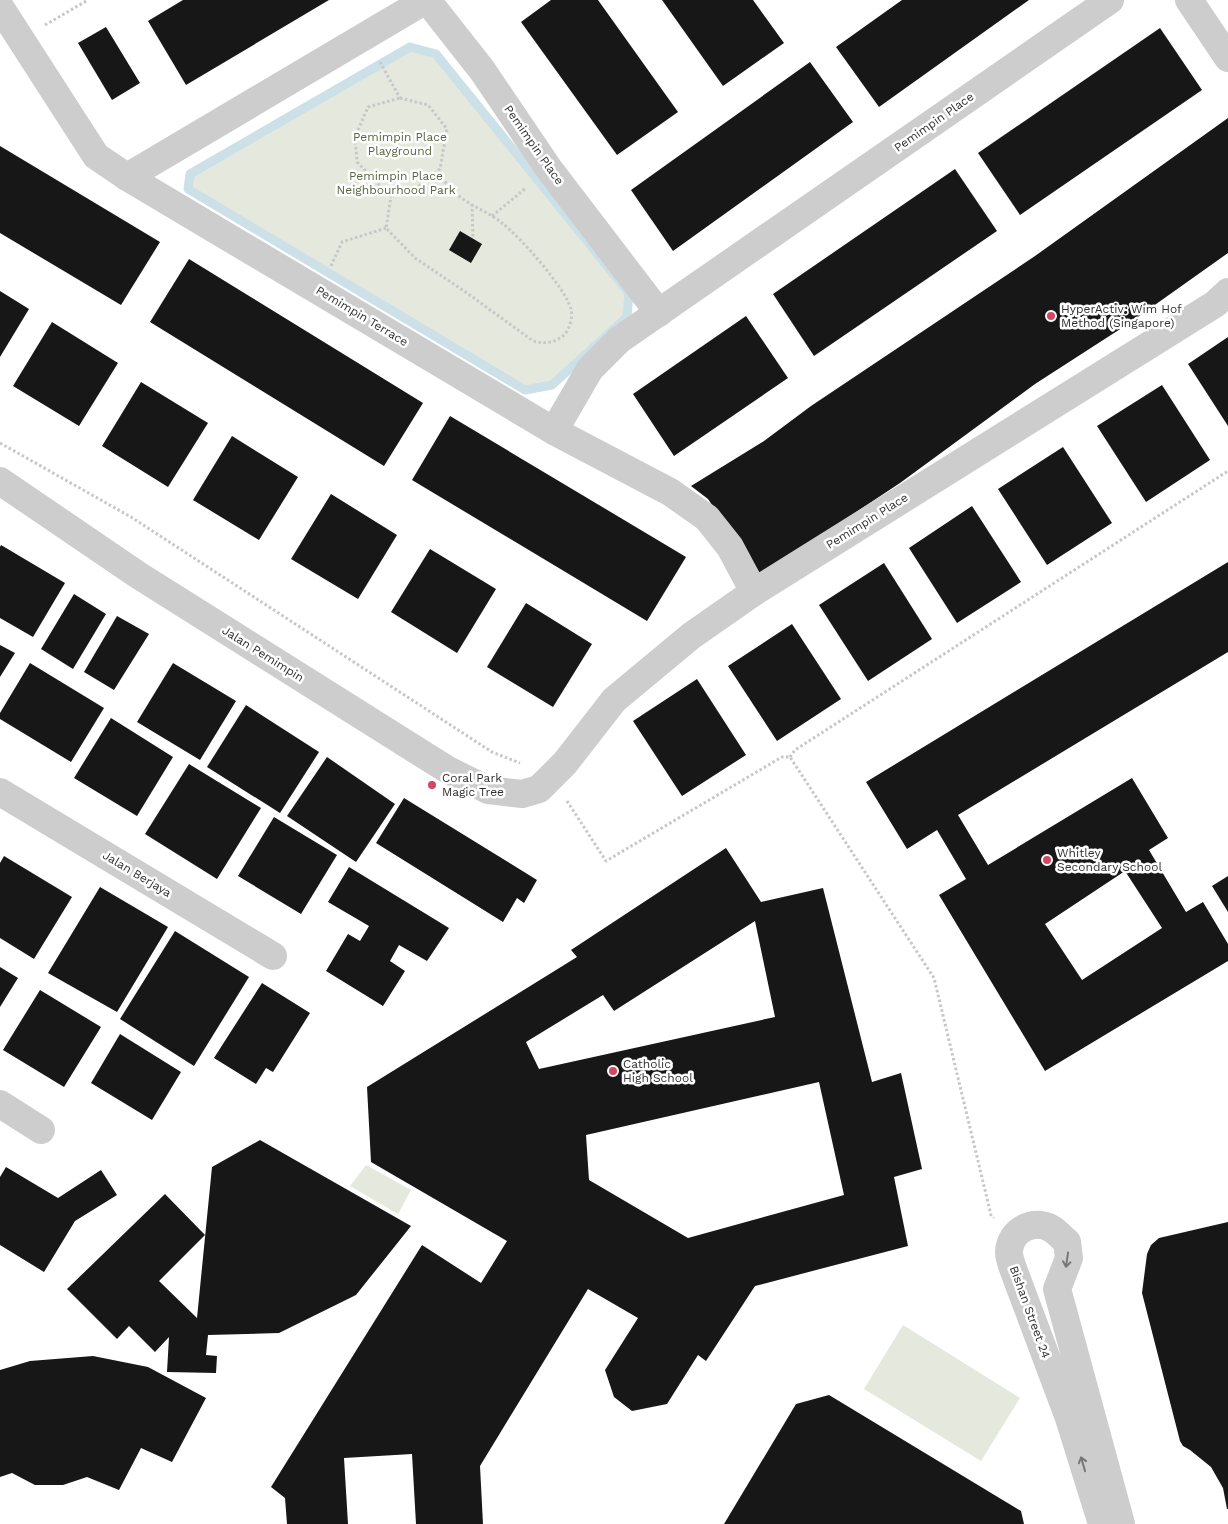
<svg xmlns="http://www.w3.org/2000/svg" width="1228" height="1524" font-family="'Work Sans',sans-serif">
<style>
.green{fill:#e4e8dd}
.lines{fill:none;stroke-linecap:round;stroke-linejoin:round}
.stream{stroke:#cbe0e7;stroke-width:9}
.building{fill:#171717;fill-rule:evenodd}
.path{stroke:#c7c7c7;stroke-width:3;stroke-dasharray:2.5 2.5;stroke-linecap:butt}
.minor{stroke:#cdcdcd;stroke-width:28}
.oneway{stroke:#777}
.poi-dot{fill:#d24761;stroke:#fff;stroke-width:2}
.labels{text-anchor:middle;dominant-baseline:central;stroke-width:5;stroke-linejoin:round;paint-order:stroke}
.street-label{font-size:12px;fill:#303030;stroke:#fff}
.park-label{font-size:12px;fill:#586742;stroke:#fff}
.poi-label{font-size:12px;fill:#303030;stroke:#fff;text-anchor:start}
</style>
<rect width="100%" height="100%" fill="#fff"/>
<g class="green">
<polygon points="410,47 436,54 629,293 627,317 552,385 525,390 188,189 190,174"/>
<polygon points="366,1165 411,1190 398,1214 350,1186"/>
<polygon points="903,1325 1020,1398 981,1461 864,1389"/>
</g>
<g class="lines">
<polygon class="stream" points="410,47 436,54 629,293 627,317 552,385 525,390 188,189 190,174"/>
</g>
<g class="building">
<polygon points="183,0 329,0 186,85 148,21"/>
<polygon points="551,0 598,0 678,112 617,155 521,22"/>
<polygon points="662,0 753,0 784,43 723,86"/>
<polygon points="902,0 1029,0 879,107 836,47"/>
<polygon points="106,27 140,83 112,100 78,43"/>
<polygon points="1160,28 1202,90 1020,215 978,153"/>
<polygon points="810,62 853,122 673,251 631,190"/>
<polygon points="1228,118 1228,253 1128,324 1035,384 900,483 829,530 759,574 708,499 691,486 764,441 811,406 1035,256"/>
<polygon points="0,146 160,242 121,305 0,233"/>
<polygon points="955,169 997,231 814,356 773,294"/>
<polygon points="460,231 482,244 471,263 449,250"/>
<polygon points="189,259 423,403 384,466 150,322"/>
<polygon points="0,291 29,309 0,357"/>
<polygon points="746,316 788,378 674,456 633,394"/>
<polygon points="52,322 118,363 79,426 13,386"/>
<polygon points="1228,337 1228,426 1188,364"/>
<polygon points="141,382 208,423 168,487 102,446"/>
<polygon points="1162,385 1210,460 1146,502 1097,426"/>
<polygon points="450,416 686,557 647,621 412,480"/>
<polygon points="232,436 298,477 259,540 193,500"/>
<polygon points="1063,447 1112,523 1047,565 998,489"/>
<polygon points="331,494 397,535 358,599 291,559"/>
<polygon points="972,506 1021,582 957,623 909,548"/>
<polygon points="1,545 65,583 33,637 0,618 0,547"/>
<polygon points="430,549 496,589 457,653 391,612"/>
<path d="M1228 562V652L958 815 988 865 1132 778 1168 838 1149 850 1186 912 1203 902 1228 944V961L1045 1071 939 895 966 879 937 830 907 849 866 782ZM1125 871 1162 928 1082 980 1045 924Z"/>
<polygon points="884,563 932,639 868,681 819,605"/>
<polygon points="74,594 106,614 73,669 41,649"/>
<polygon points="526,603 592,644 553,707 487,667"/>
<polygon points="117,616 149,634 114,690 84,672"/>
<polygon points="792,624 841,699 777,741 728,666"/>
<polygon points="0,645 15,653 0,677"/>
<polygon points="30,663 104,708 71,762 0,719 0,713"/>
<polygon points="173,663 236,701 200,760 137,722"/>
<polygon points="697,679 746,755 682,796 633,721"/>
<polygon points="246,705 319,752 280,813 207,767"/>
<polygon points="111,718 173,757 137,816 74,778"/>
<polygon points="327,757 395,804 356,862 287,816"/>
<polygon points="189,764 261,808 217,879 145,834"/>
<polygon points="404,798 537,880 524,903 517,898 503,922 376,843"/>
<polygon points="274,817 337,855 301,914 238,876"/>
<path d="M726 848 761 902 823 888 872 1082 901 1073 922 1169 894 1177 908 1246 755 1286 706 1361 698 1355 667 1404 632 1411 614 1397 605 1370 638 1318 588 1289 480 1466 483 1524H416L412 1454 344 1458 348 1524H287L285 1498 271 1487 422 1245 481 1283 507 1241 371 1162 367 1087 577 957 571 950ZM755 921 775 1017 539 1069 526 1042 603 995 614 1011ZM819 1082 844 1195 688 1238 589 1180 586 1135Z"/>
<polygon points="4,856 72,897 34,959 0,938 0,863"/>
<polygon points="349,867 449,928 427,961 399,945 390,961 405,971 383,1006 326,971 348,934 360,941 369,926 328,902"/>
<polygon points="1228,876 1228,912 1212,886"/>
<polygon points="100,887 168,927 117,1012 48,973"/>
<polygon points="175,931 249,977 194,1066 120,1019"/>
<polygon points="0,967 18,978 0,1007"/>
<polygon points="262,983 310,1013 273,1072 266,1068 256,1084 214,1058"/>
<polygon points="40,990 101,1027 64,1087 3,1050"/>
<polygon points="120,1034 181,1072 152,1120 91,1083"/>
<polygon points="260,1140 411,1226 356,1295 279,1333 208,1335 206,1355 217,1356 216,1373 167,1372 169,1337 155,1352 129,1326 117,1339 67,1289 165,1194 205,1235 159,1281 197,1318 212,1167"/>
<polygon points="6,1167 58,1198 101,1170 117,1195 75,1221 44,1272 0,1245 0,1177"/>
<polygon points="1228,1222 1228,1509 1227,1509 1223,1488 1211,1467 1190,1450 1183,1446 1180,1441 1142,1293 1147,1254 1151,1245 1159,1238"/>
<polygon points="93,1356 148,1367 206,1398 172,1462 141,1448 119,1490 87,1477 63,1485 35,1485 12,1473 0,1477 0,1370 30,1361"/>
<polygon points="829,1395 1021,1511 1024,1524 724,1524 796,1404"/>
</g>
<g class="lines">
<g class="path">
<polyline points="45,25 88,0"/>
<polyline points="380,62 400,98"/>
<polygon points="400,98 428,105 447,129 440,169 414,190 384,190 357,162 355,137 368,107"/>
<path d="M392 190 386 228 415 258 467 293 533 341C544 344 556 343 565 334 570 328 573 316 571 309 564 286 521 238 502 223 491 214 478 209 466 201 454 194 446 183 437 172"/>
<polyline points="472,204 473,238"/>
<polyline points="492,216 526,188"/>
<polyline points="331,266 342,242 386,228"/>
<polyline points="0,443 131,517 492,752 520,763"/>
<polyline points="790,757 795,750 1228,471"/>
<polyline points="567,801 606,861 782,757 790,757 934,978 991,1215 994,1218"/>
</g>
<g class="minor">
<polyline points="427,0 482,70 549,169 659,313"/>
<polyline points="1189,0 1228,58"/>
<polyline points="0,7 96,156 127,177 554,431 670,492 707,518 730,547 754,592"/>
<polyline points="127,177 426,0"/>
<polyline points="554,431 590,369 619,340 1110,0"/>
<polyline points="0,481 138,575 448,770 488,790 522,794 539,789 565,763 614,700 691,636 754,592 1215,304 1228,292"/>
<polyline points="0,792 273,956"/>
<polyline points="0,1104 41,1130"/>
<path d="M1102 1524 1069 1418 1015 1274C1013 1268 1009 1259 1009 1252 1010 1230 1034 1218 1052 1229 1057 1232 1062 1238 1067 1242L1069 1258 1057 1289 1121 1524"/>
</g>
</g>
<defs><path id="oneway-shaft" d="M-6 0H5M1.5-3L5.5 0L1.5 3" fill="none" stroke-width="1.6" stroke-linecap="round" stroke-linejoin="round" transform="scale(1.25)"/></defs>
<g class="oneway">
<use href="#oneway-shaft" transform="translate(1067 1260) rotate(98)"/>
<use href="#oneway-shaft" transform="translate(1083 1464) rotate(-106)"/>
</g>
<g class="poi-dot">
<circle cx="1051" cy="316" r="5"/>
<circle cx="432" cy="785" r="5"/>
<circle cx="1047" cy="860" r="5"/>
<circle cx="613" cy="1071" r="5"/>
</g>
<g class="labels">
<g class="street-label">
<text transform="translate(934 122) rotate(-35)">Pemimpin Place</text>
<text transform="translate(534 145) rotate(55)">Pemimpin Place</text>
<text transform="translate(362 316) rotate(31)">Pemimpin Terrace</text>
<text transform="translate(867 521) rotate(-32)">Pemimpin Place</text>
<text transform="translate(263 654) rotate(32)">Jalan Pemimpin</text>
<text transform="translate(137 874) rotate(31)">Jalan Berjaya</text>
<text transform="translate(1030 1312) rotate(70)">Bishan Street 24</text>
</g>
<g class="park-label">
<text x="400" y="137">Pemimpin Place<tspan x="400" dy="14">Playground</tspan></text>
<text x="396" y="176">Pemimpin Place<tspan x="396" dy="14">Neighbourhood Park</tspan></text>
</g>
<g class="poi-label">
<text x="1061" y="309">HyperActiv: Wim Hof<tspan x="1061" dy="14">Method (Singapore)</tspan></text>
<text x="442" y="778">Coral Park<tspan x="442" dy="14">Magic Tree</tspan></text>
<text x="1057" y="853">Whitley<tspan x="1057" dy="14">Secondary School</tspan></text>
<text x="623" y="1064">Catholic<tspan x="623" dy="14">High School</tspan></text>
</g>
</g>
</svg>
